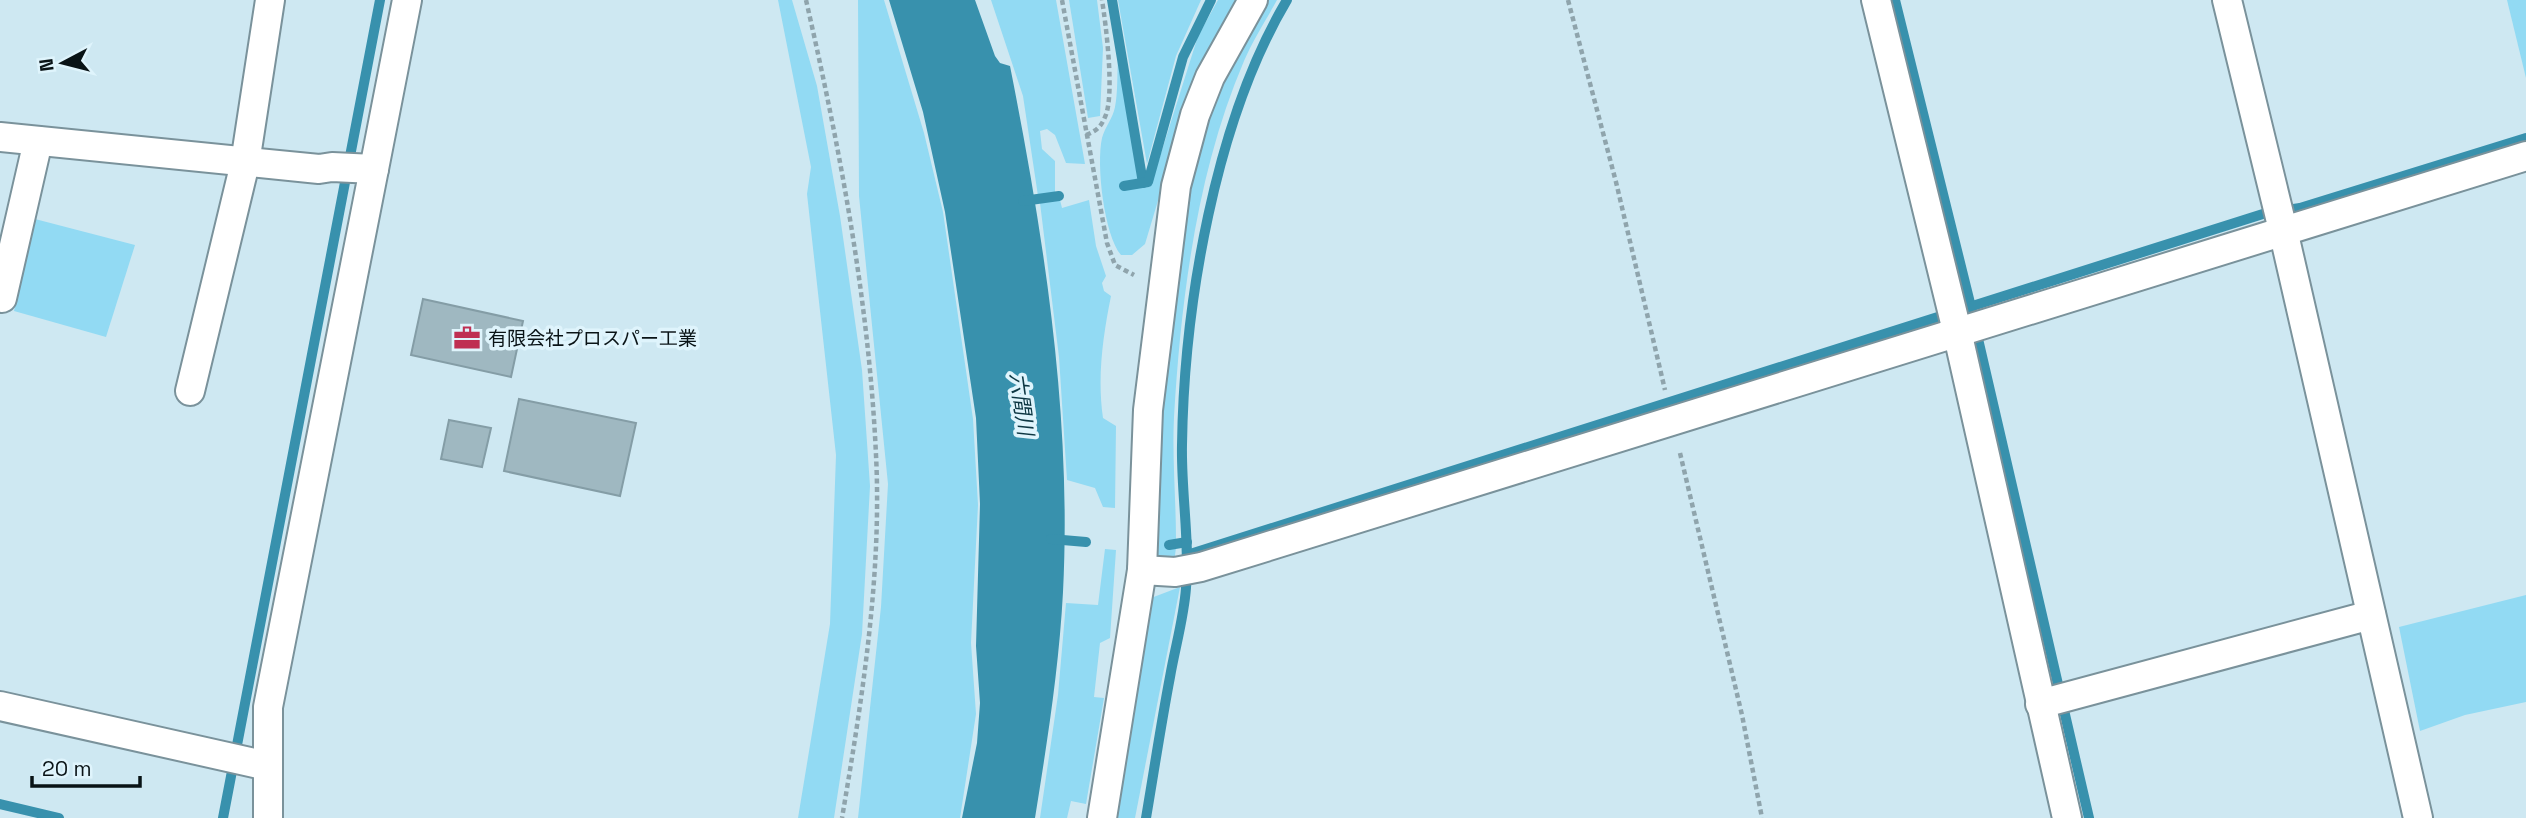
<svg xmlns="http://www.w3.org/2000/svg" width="2526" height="818" font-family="'Space Grotesk','Noto Sans JP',sans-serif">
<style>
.green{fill:#92daf3}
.water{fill:#3891ad}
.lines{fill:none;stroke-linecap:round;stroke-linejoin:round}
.stream{stroke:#3891ad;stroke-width:10}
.building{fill:#9fb8c1;stroke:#849da6;stroke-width:2}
.minor-casing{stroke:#7a929b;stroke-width:32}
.path{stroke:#8fa4ac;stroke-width:4.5;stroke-dasharray:5 3.5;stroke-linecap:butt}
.minor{stroke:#fff;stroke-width:28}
.labels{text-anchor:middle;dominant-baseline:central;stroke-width:7;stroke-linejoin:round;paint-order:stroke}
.poi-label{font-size:19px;fill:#091316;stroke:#dff4fc;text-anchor:start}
.water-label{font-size:21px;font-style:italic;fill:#0d3743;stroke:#dff4fc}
</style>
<rect width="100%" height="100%" fill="#cee8f2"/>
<g class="green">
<polygon points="778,0 792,0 817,86 840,216 862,370 870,486 862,634 834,818 798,818 830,624 836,455 807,194 811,167"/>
<polygon points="858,0 884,0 924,133 943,212 973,419 978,505 971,643 976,714 960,818 858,818 881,607 888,484 859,196"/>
<polygon points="991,0 1056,0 1085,164 1066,163 1055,135 1047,129 1040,131 1042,149 1055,161 1055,193 1038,196 1023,96"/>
<polygon points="1069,0 1097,0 1103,48 1100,116 1088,118"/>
<polygon points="1118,0 1201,0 1176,56 1147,164"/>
<path d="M1218 0H1238L1195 77 1145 244 1132 255H1121C1104 235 1096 164 1102 138 1105 127 1113 118 1115 107 1118 92 1117 74 1118 58L1139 179 1122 182 1124 190 1151 185 1198 36Z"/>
<path d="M1262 0H1277C1266 20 1253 40 1244 61 1197 171 1181 298 1174 417 1172 457 1176 499 1176 540H1167V548H1176L1174 562 1155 554 1159 418 1182 204 1219 78Z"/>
<polygon points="2507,0 2526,0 2526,78"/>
<path d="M1060 200 1062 208 1089 200 1096 246 1106 276 1102 283 1104 291 1111 296C1103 336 1097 377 1103 418L1116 426 1115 508 1103 507 1095 488 1067 480 1059 357 1040 203Z"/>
<polygon points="35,219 135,245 106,337 14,311"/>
<polygon points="1105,549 1116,550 1110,638 1100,643 1094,697 1104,698 1086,804 1071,801 1067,818 1040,818 1058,695 1066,603 1098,605"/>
<polygon points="1180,587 1135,818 1113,818 1151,598"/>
<polygon points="2526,595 2526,702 2465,715 2420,731 2399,627"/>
</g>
<path class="water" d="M889 0H975L995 56 1000 63 1010 66C1044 238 1072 415 1063 592 1059 668 1047 743 1035 818H962L977 743 980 703 976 646 980 504 976 418 945 212 923 112Z"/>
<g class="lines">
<g class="stream">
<polyline points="1112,0 1143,183"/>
<polyline points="1895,0 1972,311"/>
<polyline points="1124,186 1148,182 1183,57 1211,0"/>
<polyline points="1023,201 1059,196"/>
<polyline points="1975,326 2089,818"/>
<polyline points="1051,539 1086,542"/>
<polyline points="1169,545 1187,542"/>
<polyline points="1187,555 2266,213 2300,208 2526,138"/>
<polyline points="0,804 59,818"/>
<polyline points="223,818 380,0"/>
<path d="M1146 818C1154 771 1161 724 1170 677 1175 648 1184 617 1186 588 1190 540 1181 493 1182 445 1184 305 1215 121 1287 0"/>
</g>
</g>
<g class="building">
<polygon points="423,299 523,321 511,377 411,355"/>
<polygon points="519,399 636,423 620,496 504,471"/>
<polygon points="449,420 491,428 482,467 441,459"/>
</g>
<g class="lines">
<defs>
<g id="minor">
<polyline points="1876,0 1957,331 2067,818"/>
<polyline points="2227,0 2283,230 2418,818"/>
<polyline points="0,137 319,169 332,167 374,169 268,707 268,818"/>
<polyline points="374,169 407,0"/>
<polyline points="2,298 38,141"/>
<polyline points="190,391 245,163 270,0"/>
<polyline points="1142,570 1175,572 1201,567 2526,156"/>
<polyline points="2040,704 2371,615"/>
<polyline points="0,706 268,766"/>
<polyline points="1102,818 1142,570 1148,410 1176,186 1195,115 1210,77 1253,0"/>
</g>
</defs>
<use href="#minor" class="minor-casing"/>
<g class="path">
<path d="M806 0C840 149 869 302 876 455 882 575 862 700 842 818"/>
<polyline points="1062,0 1107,243 1115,265 1134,275"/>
<polyline points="1568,0 1616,182 1665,390"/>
<path d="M1086 135C1096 131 1101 127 1105 117 1115 96 1106 25 1102 0"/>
<polyline points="1680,453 1742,715 1762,818"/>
</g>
<use href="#minor" class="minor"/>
</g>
<defs>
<symbol id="office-bare" viewBox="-9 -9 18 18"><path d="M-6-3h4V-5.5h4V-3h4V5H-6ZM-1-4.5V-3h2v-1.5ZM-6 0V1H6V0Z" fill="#bf2f52" stroke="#dff4fc" stroke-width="2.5" paint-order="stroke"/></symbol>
</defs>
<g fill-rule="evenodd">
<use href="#office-bare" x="448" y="319" width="38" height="38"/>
</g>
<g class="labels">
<g class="poi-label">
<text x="488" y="338">有限会社プロスパー工業</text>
</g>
<g class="water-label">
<text transform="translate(1022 404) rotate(82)">六間川</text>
</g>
</g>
<g transform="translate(63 63) rotate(263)" stroke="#dff4fc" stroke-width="5" paint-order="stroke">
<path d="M0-5L12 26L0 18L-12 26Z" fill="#091316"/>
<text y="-10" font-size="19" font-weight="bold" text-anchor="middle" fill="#091316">N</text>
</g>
<path d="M32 776v10h108v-10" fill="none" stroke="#091316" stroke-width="3.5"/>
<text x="42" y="776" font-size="21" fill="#091316" stroke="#dff4fc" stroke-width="5" paint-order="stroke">20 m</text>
</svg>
